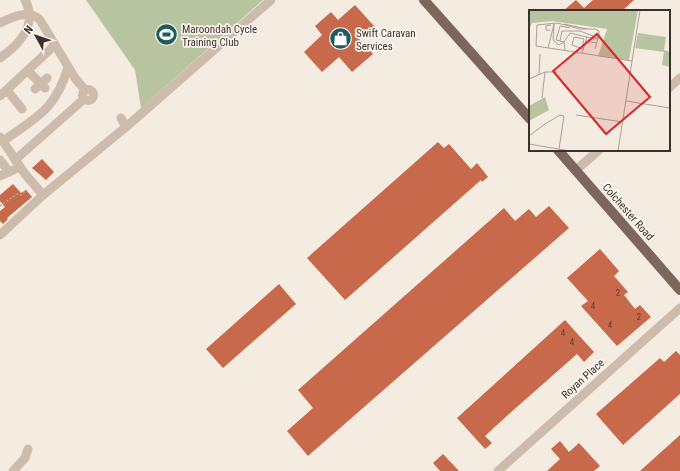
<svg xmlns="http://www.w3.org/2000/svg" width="680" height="471" font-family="'Roboto Condensed',sans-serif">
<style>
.green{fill:#b8c4a0}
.building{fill:#c8694b}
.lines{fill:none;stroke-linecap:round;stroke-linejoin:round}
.path{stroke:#b9a596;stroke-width:1.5;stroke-dasharray:2 2;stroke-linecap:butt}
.minor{stroke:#cdbbac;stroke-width:9}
.major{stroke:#7d675c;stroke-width:10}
.labels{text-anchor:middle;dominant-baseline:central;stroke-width:3.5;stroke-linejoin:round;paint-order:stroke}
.number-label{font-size:9px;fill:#5e3e33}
.poi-label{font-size:11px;fill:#3b302b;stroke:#fbf5ee;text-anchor:start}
.street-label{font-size:11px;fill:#3b302b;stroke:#fbf5ee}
.inset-road{fill:none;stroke:#aaa098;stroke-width:1}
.view{fill:#d62828;fill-opacity:0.15;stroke:#d62828;stroke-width:2}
.inset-edge{fill:none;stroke:#3b302b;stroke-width:2}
</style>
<rect width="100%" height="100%" fill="#f4ebe1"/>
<polygon class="green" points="86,0 263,0 141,108 135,70"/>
<g class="building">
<polygon points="576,0 584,8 593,0 634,0 622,11 563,11"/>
<polygon points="355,5 374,26 359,39 373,54 352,72 339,57 322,72 304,52 322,35 315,26 331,12 338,20"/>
<polygon points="438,142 444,148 449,144 471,169 477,163 488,177 482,182 481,180 345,300 307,258"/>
<polygon points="42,159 54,172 46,180 32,168"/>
<polygon points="13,184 21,193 26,190 32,197 7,218 8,219 3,224 0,221 0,211 5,207 0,201 0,195"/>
<polygon points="549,206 569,228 308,456 287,431 313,408 298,390 504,208 515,221 529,209 536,217"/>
<polygon points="600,249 619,271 614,276 628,292 624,295 635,309 640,305 651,317 617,346 581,306 588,301 567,278"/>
<polygon points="279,284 296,304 223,368 206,349"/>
<polygon points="565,320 594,352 584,362 577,354 509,414 485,436 492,443 485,449 457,418"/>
<polygon points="676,351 680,355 680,394 623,445 596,414 660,358 664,362"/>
<polygon points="680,435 680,471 640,471"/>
<polygon points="560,441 569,452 579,443 600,466 594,471 547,471 560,459 551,449"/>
<polygon points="443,454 459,471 440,471 433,463"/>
</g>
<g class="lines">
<polyline class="path" points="0,206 17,194 21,195 27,190"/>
<g class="minor">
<path d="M0 23C12 17 29 9 40 20L75 78 85 90"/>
<path d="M0 58C20 44 38 25 25 0"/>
<polyline points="28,71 45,88"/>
<polyline points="669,88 680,78"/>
<polyline points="35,89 47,78"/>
<circle cx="88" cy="95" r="5.5"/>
<polyline points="7,90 22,109"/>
<polyline points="0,96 55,45"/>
<polyline points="121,118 126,127"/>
<polyline points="0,137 25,174 43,195"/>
<path d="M3 141C37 117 56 109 68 67"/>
<polyline points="0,160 9,172"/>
<polyline points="15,160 84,99"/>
<polyline points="576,170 599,150"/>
<polyline points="0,176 20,167"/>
<polyline points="0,235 43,195 126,127 271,0"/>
<polyline points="13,471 25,458 28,449"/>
<polyline points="498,471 680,308"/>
</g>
<g class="major">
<polyline points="424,0 530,119"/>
<polyline points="558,150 680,290"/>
</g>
</g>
<defs>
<symbol id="stadium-disc" viewBox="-11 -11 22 22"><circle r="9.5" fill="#1f5a5e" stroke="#fbf5ee"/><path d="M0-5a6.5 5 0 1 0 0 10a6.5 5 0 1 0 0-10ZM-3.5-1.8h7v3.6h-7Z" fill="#fff"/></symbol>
<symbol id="shop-disc" viewBox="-11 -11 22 22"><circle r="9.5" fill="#1f5a5e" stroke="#fbf5ee"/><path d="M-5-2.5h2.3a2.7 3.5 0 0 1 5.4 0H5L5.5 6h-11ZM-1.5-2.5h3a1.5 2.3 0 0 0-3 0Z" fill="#fff"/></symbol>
</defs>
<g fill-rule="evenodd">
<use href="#stadium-disc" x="154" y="22" width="25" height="25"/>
<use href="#shop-disc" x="328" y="26" width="25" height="25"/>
</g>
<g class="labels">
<g class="number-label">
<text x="618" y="293">2</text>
<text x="593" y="306">4</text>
<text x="639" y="317">2</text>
<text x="610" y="325">4</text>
<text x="563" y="333">4</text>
<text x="572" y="342">4</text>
</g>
<g class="poi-label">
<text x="182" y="29">Maroondah Cycle<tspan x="182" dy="13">Training Club</tspan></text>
<text x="356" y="33">Swift Caravan<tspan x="356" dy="13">Services</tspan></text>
</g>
<g class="street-label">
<text transform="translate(628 212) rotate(49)">Colchester Road</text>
<text transform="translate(583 379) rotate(-42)">Royan Place</text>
</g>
</g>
<g transform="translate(529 10)">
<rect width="141" height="141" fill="#f4ebe1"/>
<path d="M0 0H109L100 50 69 46 78 19 23 11 3 13 0 19ZM109 23 137 27 135 40 141 42V57L133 55 135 42 106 38ZM16 87 20 100 0 111V96Z" fill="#b8c4a0"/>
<path class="inset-road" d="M35 14 58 19M21 20H17V16L22 15M31 31 27 30 31 16 41 18M56 31 68 33M35 32 31 31 33 21H51L69 28 66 39M19 38 25 14 24 30 30 35 35 32M53 38 55 29 45 27 43 35 54 39M36 40 35 32 41 23 66 29 70 27V21L66 19H51L28 13 8 15 7 36 103 51M53 43 58 27M10 65 11 44M0 69 16 62H28M13 88 16 62M97 91 141 98M47 105 94 112M0 126 16 114 31 105 35 106 30 139M0 134 41 141M89 141 111 0"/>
<path class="view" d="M68 24 121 87 77 124 24 61Z"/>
<rect width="141" height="141" class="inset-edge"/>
</g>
<g transform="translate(36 36) rotate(310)" stroke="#fbf5ee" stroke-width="3" paint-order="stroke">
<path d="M0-3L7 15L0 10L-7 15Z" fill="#3b302b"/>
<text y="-6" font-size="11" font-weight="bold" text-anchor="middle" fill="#3b302b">N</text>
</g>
</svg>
